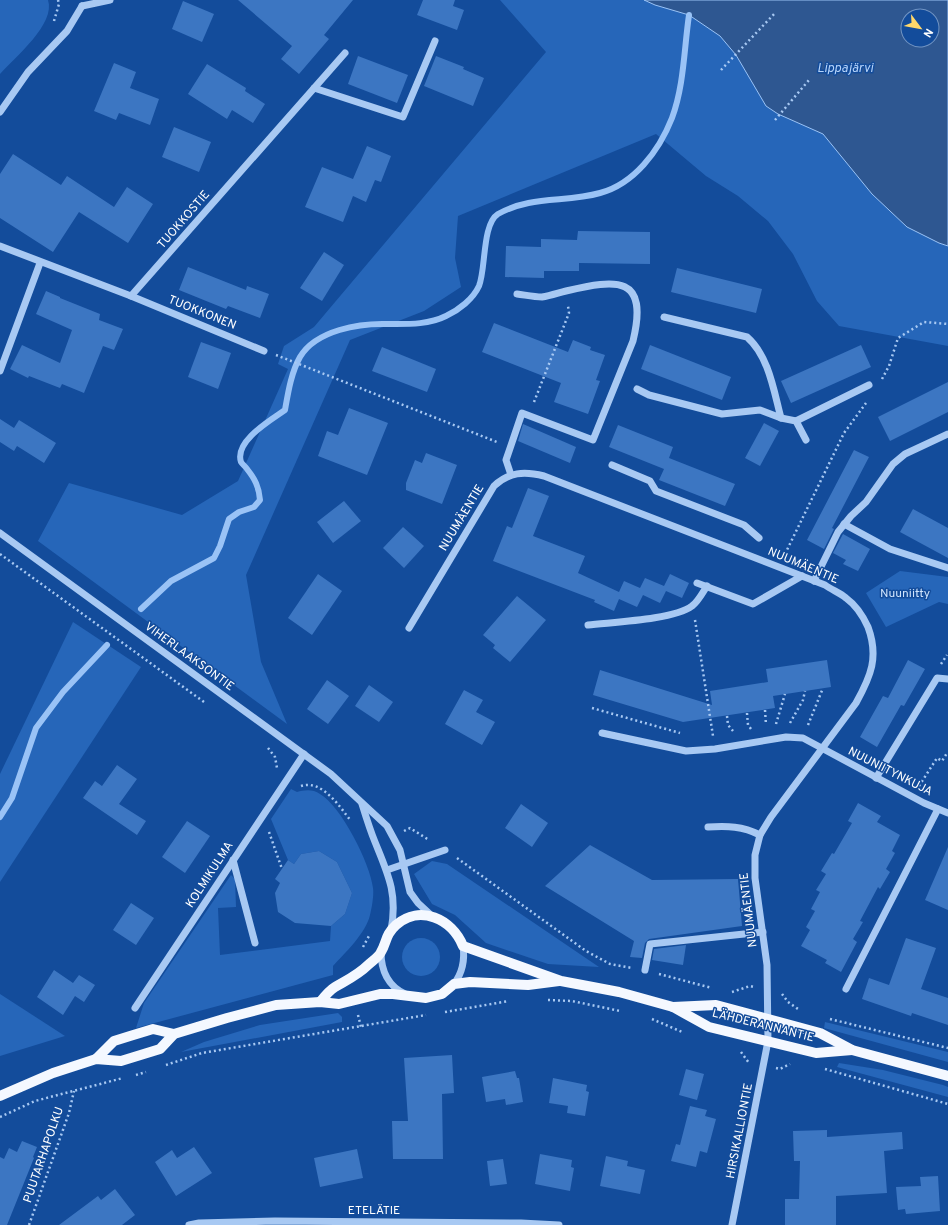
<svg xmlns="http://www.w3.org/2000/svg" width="948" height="1225" font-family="Overpass,sans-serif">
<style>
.green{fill:#2666b9;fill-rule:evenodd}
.water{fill:#2e5791;stroke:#9ac3f6;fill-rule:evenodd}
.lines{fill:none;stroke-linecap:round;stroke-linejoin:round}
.stream{stroke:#9ac3f6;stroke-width:6}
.building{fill:#3c76c2}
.path{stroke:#a8c9f3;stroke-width:2.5;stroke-dasharray:2 3;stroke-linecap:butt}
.minor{stroke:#a8c9f3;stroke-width:7}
.major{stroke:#f4f8ff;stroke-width:10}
.labels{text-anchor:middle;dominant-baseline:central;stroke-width:3;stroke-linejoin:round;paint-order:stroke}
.street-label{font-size:12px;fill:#fff;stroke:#134c9b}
.park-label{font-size:12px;fill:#d0e4fd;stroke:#134c9b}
.water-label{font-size:13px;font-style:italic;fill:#b5d3fa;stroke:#134c9b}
</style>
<rect width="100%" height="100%" fill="#134c9b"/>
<g class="green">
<path d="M0 0H48C56 24 15 57 0 74Z"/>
<path d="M500 0H948V346L839 326 817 301 793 254 768 221 738 196 706 176 656 134 458 216 455 258 461 287 424 311 350 340 246 575 261 662 287 724 38 541 69 483 182 515 238 481 288 369 278 364 284 346 314 327 546 52ZM908 16H932V40H908Z"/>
<polygon points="900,571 948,577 948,604 939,602 886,627 866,593"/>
<polygon points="73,622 141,667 0,882 0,774"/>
<path d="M291 789 297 792C304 790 313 789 320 794 341 806 370 863 373 888 374 895 372 907 370 915 366 933 345 953 333 966V975L136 1028 144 1003 231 875 235 879 236 907 218 908 220 955 330 941 331 926 345 914 352 893 337 862 319 851 301 854 294 864 288 860 271 819Z"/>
<polygon points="432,861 447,864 599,967 548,964 486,943 455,915 432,904 414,874"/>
<circle cx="421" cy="957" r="19"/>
<polygon points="0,994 65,1036 0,1056"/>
<polygon points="338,1013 342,1017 342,1022 181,1052 204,1042 260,1025"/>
<polygon points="825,1022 948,1052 948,1062 824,1028"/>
<polygon points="839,1063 883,1070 943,1085 948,1087 948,1097 837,1067"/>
</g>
<path class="water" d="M644 0H948V246L939 243 907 227 872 194 823 134 778 114 766 106 736 55 720 36 689 15 655 5ZM908 16H932V40H908Z"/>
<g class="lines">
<g class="stream">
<path d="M141 609 171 581 214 558 220 546 229 519 239 512 254 507 260 500C259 487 255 479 247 469 246 467 242 464 241 462 234 441 271 420 285 410 288 393 291 373 300 357 316 330 360 323 388 324 407 324 428 325 446 316 459 310 473 299 479 286 486 269 482 224 498 214 532 195 565 203 600 193 634 184 659 151 672 118 684 86 684 49 689 15"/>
<polyline points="0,817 12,798 36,728 63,692 107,645"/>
</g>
</g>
<g class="building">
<polygon points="238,0 353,0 324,35 329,39 299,74 281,59 292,46"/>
<polygon points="423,0 455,0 453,6 464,10 457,30 417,15"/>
<polygon points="183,1 214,14 202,42 172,29"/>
<polygon points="358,56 408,75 397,103 348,84"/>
<polygon points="436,56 464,67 463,69 484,78 473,106 424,86"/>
<polygon points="114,63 136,72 130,88 159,99 150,125 119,113 116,120 94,111"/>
<polygon points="207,64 246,88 245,91 265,104 253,123 232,110 227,119 188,94"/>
<polygon points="174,127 211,142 199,172 162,157"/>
<polygon points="367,146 391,156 381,182 375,180 366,202 353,196 343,222 305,207 322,167 353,179"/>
<polygon points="13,154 61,185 67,176 114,207 127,187 153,204 128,243 79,212 53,252 0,218 0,174"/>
<polygon points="578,231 650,232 650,264 579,263 579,271 544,271 544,278 505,277 506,246 541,247 541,239 577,240"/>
<polygon points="324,252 344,265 322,301 300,288"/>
<polygon points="188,267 246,290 247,286 269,294 260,318 228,306 226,309 179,290"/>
<polygon points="677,268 762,289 756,313 671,292"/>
<polygon points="46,291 60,297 60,298 100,314 99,320 123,329 114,350 103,346 84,393 62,384 60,388 29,376 28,378 10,369 22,345 60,363 72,330 36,314"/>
<polygon points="494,323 568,352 573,340 591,347 590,350 605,355 596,380 600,381 588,414 554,402 561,383 482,352"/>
<polygon points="201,342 231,353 218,389 188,377"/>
<polygon points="650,345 731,377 722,400 641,369"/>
<polygon points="861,345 871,367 791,403 781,381"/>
<polygon points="382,347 436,369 427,392 372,371"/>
<polygon points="948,382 948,412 890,441 878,417"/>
<polygon points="349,408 388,423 367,475 318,456 327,431 338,435"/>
<polygon points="0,419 14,428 19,420 56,443 44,463 17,446 14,451 0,442"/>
<polygon points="764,423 779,431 760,466 745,458"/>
<polygon points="523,424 576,447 570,463 518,441"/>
<polygon points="618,425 673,447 669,458 735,484 725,506 659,480 664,469 609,447"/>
<polygon points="854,450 869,457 832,528 834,529 824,549 807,540"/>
<polygon points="426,453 457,465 442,504 406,490 406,483 415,460 422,463"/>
<polygon points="528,488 549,496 533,536 585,556 578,573 619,592 624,581 640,588 645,578 664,586 670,574 689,583 682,598 666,591 660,603 643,595 637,607 619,599 614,611 594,602 595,600 493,561 507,526 512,528"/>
<polygon points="344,501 361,521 333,543 317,522"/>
<polygon points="913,509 948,528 948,558 900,532"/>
<polygon points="403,527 424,546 404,568 383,548"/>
<polygon points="843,534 870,549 858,571 843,564 846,560 833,553"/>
<polygon points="318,574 342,591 312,635 288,618"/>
<polygon points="517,596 546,620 510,662 493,648 495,645 483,635"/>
<polygon points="827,660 831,687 773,696 775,708 683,722 593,695 600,670 712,705 710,691 768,682 766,669"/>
<polygon points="908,660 925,669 904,706 901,705 877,747 860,737 883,696 888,698"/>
<polygon points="327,680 349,696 328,724 307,709"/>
<polygon points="369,685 393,702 379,722 355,706"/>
<polygon points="464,690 483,700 476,712 495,722 482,745 445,724"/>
<polygon points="117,765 137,779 119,804 146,821 137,835 83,798 95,781 102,786"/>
<polygon points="858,803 881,816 877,822 900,835 892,851 895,853 886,869 890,872 880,889 878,887 860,921 863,922 853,939 857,942 841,972 825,963 827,960 801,946 810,930 806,927 815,911 811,909 820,892 816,890 826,874 821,871 832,853 834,854 852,823 848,821"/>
<polygon points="521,804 548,823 532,847 505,828"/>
<polygon points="187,821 210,836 185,873 162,857"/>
<polygon points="590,845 652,880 738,879 742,926 649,939 645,943 642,958 630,957 634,941 545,886"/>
<polygon points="948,847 948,910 925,900"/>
<polygon points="319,851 337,862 352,893 345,914 331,926 295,923 278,912 275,893 280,883 275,879 288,860 294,864 301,854"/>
<polygon points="131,903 154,918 136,945 113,930"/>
<polygon points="906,938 936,948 921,989 948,998 948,1025 912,1013 911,1016 862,999 869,978 889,985"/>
<polygon points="686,945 683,965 652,960 654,949"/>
<polygon points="54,970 73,983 79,975 95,985 84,1002 75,996 63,1015 37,997"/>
<polygon points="452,1055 454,1093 442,1094 443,1159 393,1159 392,1121 408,1121 404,1058"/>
<polygon points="686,1069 704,1074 697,1100 679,1095"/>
<polygon points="515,1071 517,1078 519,1078 523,1102 506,1105 505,1099 486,1102 482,1077"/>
<polygon points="553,1078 587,1085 586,1091 589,1092 585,1116 567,1113 568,1106 549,1103"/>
<polygon points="690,1106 707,1110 705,1116 716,1119 707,1153 700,1151 696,1167 671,1161 676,1144 680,1145"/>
<polygon points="827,1130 827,1137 902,1132 903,1149 884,1151 887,1193 836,1196 836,1225 785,1225 785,1199 799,1199 800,1161 794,1161 793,1131"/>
<polygon points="22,1141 37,1147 33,1157 34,1158 7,1225 0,1225 0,1157 4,1159 9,1148 17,1152"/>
<polygon points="194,1147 212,1173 176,1196 155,1162 172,1150 177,1158"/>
<polygon points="357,1149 363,1178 320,1187 314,1158"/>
<polygon points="540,1154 572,1160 571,1167 574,1168 570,1191 535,1184"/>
<polygon points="606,1156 628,1161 627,1166 645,1170 640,1194 600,1186"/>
<polygon points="503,1159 507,1184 490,1186 487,1161"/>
<polygon points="938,1176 940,1211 906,1214 905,1209 898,1210 896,1187 921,1186 920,1177"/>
<polygon points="115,1189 135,1215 122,1225 59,1225 98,1196 101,1200"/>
</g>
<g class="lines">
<g class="path">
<polyline points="54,21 59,4 58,0"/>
<polyline points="721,70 776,12"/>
<polyline points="775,120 809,80"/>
<polyline points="276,355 497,442"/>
<polyline points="882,379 889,366 898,338 924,322 948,324"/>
<polyline points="534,402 569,313 568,306"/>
<polyline points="0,554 204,702"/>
<polyline points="785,554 844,433 866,403"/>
<polyline points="695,620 713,736"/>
<polyline points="941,664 947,655"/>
<polyline points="592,708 680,733"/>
<polyline points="765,710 766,725"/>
<polyline points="747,713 748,725 751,729"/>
<polyline points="727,716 728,725 733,731"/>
<polyline points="790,723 803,700 805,691"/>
<polyline points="776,724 785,694"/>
<polyline points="808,725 823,688"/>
<polyline points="268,748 275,757 277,768"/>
<path d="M301 786C322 779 340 807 351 821"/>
<polyline points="919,786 937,758 942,761 947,753"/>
<polyline points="404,831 410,828 429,840"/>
<polyline points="269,832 282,869"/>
<polyline points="457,858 586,951 610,964 632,968"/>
<polyline points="363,947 369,936"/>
<polyline points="659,974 712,988"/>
<polyline points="732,992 750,986 754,987"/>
<polyline points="782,994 788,1002 798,1009"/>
<polyline points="548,1000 572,1001 620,1011"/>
<polyline points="445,1012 509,1001"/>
<polyline points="358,1015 361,1027"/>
<polyline points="652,1019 682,1032"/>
<polyline points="830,1019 948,1048"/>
<polyline points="741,1052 749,1063"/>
<polyline points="166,1065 202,1053 426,1015"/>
<polyline points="776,1068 780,1069 790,1064"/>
<polyline points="825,1069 948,1104"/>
<polyline points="136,1075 146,1072"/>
<polyline points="0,1117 35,1101 123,1078"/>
<polyline points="29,1225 69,1113 74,1091"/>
</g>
<g class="minor">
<polyline points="82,6 110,0"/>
<polyline points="314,88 403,117 435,41"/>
<polyline points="0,112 28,72 67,31 82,6"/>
<polyline points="0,246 131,296 345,53"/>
<polyline points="131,296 264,351"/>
<path d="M664 317 747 337C769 356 774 392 781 418"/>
<polyline points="0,371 40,263"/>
<polyline points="637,389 649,395 722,414 760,410 781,418 796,421 806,440"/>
<polyline points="796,421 869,385"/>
<polyline points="612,465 650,481 656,491 744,525 759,538"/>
<path d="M511 475 506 460 522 413 593 440 633 341C649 275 617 279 566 291 558 293 550 296 542 297 534 297 525 295 517 294"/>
<polyline points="844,524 890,549 948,568"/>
<polyline points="0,533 331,774 387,826 400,850 410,892 418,903 432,916"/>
<polyline points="814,581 838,532 851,516 866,502 893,464 905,454 948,434"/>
<polyline points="697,583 753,604 802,576"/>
<path d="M588 625C613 622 673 620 692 606 698 602 703 592 707 586"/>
<path d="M409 628 494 486C509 472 524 471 544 476L825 585C832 590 840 593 846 598 857 606 863 616 868 627 879 657 871 676 856 703L771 817 760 835 755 855V878L767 965 768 1041 732 1225"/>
<polyline points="602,733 686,751 715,749 786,737 803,738 924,803 948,813"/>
<polyline points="876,778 937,678 948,679"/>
<path d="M362 804C366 817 370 830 375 842 388 874 398 894 391 930"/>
<path d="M708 827C728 826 742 826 760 835"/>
<polyline points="233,860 255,943"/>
<polyline points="387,870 445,850"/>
<path d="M381 952C381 970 388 986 405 994"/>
<polyline points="645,970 650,944 763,932"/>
<path d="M454 984C463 972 465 960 463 946"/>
<polyline points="846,989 938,809"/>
<polyline points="135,1008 304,754"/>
<polyline points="189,1225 199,1223 275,1221 521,1223 559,1225"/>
</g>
<g class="major">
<path d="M320 1002C324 997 330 990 335 987 347 980 358 975 368 965 372 961 379 957 381 952 387 942 385 935 396 925 420 904 452 919 463 946L561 981 619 992 673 1007 709 1027 816 1053 852 1050"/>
<polyline points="673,1007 716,1005 820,1033 852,1050 948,1076"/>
<polyline points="96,1059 114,1041 130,1036 153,1029 174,1034"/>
<polyline points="0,1096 53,1073 96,1059 121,1061 160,1049 174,1034 227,1018 276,1005 320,1002 339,1004 380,994 393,994 426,998 442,994 454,984 470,982 528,985 559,981"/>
</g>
</g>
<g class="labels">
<g class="street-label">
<text transform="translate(184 220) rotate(-49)">TUOKKOSTIE</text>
<text transform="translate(202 313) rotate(22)">TUOKKONEN</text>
<text transform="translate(462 518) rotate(-59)">NUUMÄENTIE</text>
<text transform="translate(803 566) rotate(23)">NUUMÄENTIE</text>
<text transform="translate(189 657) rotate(36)">VIHERLAAKSONTIE</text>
<text transform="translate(890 772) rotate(27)">NUUNIITYNKUJA</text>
<text transform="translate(210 875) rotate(-57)">KOLMIKULMA</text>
<text transform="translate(749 910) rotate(-97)">NUUMÄENTIE</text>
<text transform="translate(763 1026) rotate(14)">LÄHDERANNANTIE</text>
<text transform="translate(740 1131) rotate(-79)">HIRSIKALLIONTIE</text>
<text transform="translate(44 1155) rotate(-71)">PUUTARHAPOLKU</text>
<text x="374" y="1211">ETELÄTIE</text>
</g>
<g class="park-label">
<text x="905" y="594">Nuuniitty</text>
</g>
<g class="water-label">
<text x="845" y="69">Lippajärvi</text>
</g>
</g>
<g transform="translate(920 28) rotate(122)"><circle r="19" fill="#134c9b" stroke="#7194c3"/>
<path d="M0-3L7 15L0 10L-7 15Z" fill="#ffd76a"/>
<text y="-6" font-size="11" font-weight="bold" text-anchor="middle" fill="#ffffff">N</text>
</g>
</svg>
